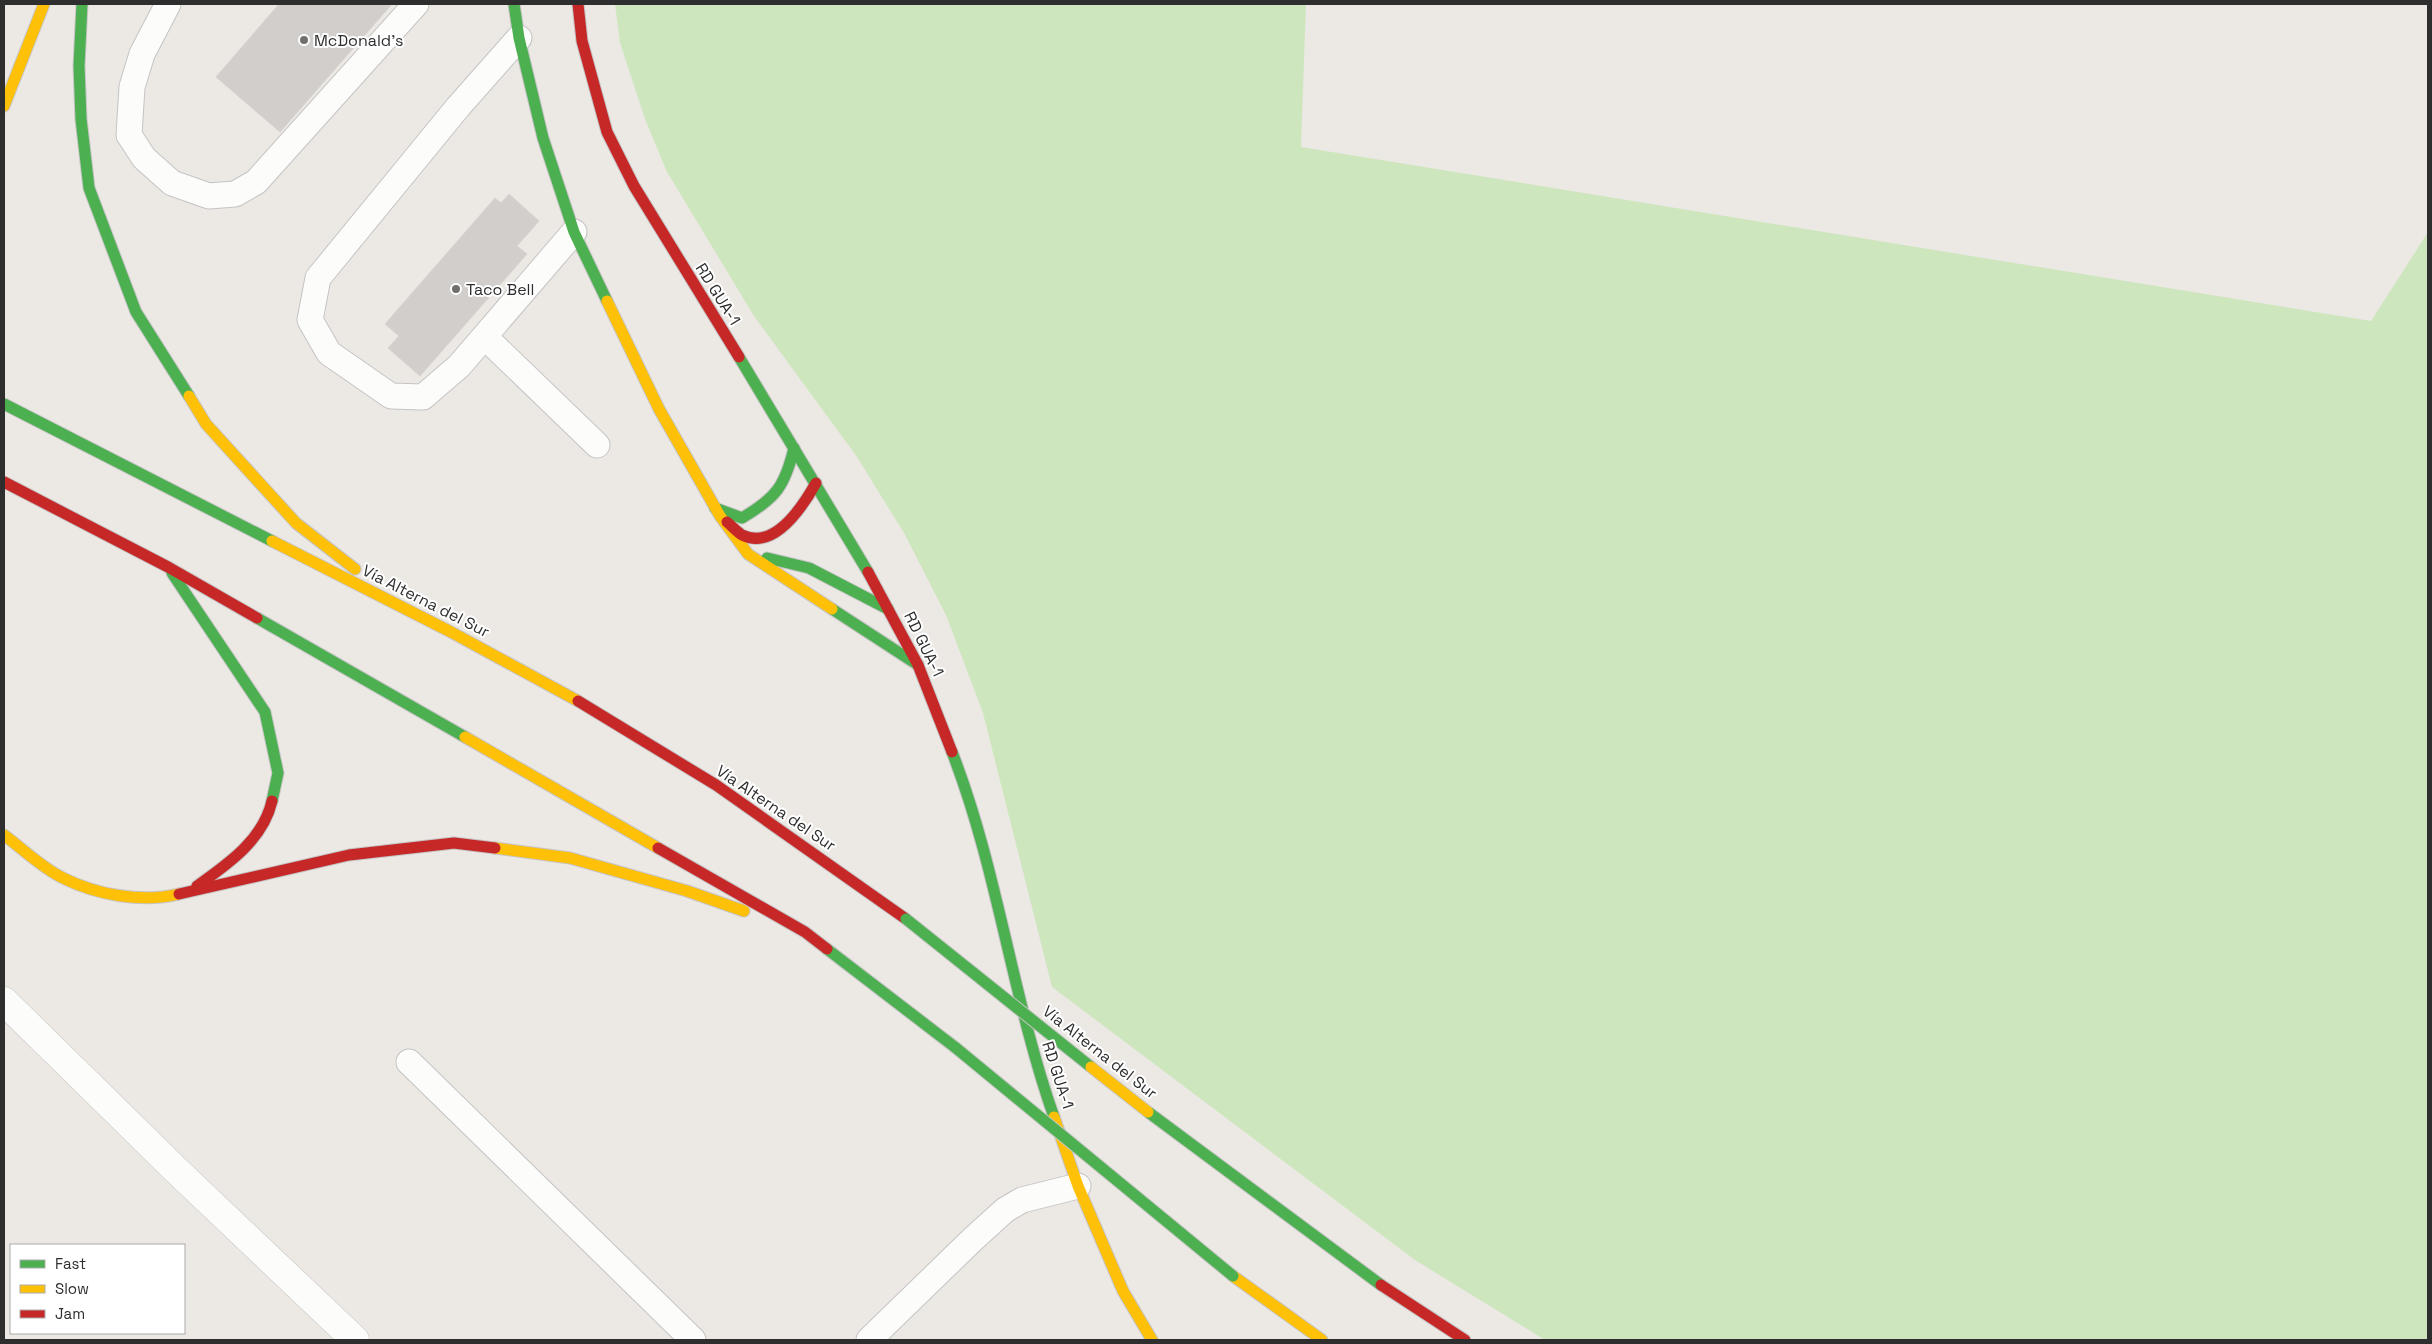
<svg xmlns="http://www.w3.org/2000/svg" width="2432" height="1344" font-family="'Space Grotesk',sans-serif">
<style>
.green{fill:#cee6be}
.building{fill:#d1cecb;stroke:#d7d4d0}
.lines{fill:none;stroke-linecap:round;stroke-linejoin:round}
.lane-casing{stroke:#c5c4c5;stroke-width:27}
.street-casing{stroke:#c5c4c5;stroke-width:29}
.fast-casing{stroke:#c5c4c5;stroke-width:13}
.slow-casing{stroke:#c5c4c5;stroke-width:13}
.jam-casing{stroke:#c5c4c5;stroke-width:13}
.lane{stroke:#fcfcfb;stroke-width:25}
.street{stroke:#fcfcfb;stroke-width:28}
.fast{stroke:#4caf50;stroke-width:11}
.slow{stroke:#ffc107;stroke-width:11}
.jam{stroke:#c62828;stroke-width:11}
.fast-bridge-casing{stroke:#c6c5c4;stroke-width:13;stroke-linecap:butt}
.slow-bridge-casing{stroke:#c6c5c4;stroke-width:13;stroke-linecap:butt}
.fast-bridge{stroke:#4caf50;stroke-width:11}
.slow-bridge{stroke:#ffc107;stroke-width:11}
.poi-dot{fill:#706f6e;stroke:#fff;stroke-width:2}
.labels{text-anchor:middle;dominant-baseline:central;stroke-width:4;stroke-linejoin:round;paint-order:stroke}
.poi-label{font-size:16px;fill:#2e2e2e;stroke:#fff;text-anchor:start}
.street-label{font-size:16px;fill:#2e2e2e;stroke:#fff}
</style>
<rect width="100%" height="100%" fill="#ece8e4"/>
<polygon class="green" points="615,4 1306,4 1301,147 2371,321 2428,232 2428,1340 1545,1340 1415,1260 1052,987 983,713 946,615 904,533 857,457 754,316 667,172 645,119 620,43"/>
<g class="building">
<polygon points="279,4 392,4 280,132 216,77"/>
<polygon points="509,194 539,221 517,246 527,254 420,376 388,348 399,336 385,324 495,198 501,203"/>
</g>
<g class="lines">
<defs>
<g id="lane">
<polyline points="168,4 142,54 132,87 129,135 144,158 172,183 209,196 235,194 256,182 416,4"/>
<polyline points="519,38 458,107 318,278 310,320 329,353 391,396 423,397 459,366 574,232"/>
<polyline points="485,337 597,445"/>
<polyline points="409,1062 693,1340"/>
<polyline points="869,1340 972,1240 1005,1210 1022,1200 1078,1186"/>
</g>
<polyline id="street" points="4,1001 175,1169 355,1340"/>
<g id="fast">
<polyline points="82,4 79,66 81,119 89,188 136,312 189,396"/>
<polyline points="514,4 519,38 543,138 574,232 607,301"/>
<polyline points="739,357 868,572"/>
<polyline points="4,404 272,541"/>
<path d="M715 508 742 518C776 498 785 486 794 448"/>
<polyline points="767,558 809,568 888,609"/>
<polyline points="172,573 265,712 278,773 272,801"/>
<polyline points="832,609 918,665"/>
<polyline points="257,618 465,737"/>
<path d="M952 752C998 870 1012 998 1054 1117"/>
<polyline points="827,949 956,1048"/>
<polyline points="1148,1112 1381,1285"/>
</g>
<g id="slow">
<polyline points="4,106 44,4"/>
<polyline points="607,301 659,409 720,516 748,554 832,609"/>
<polyline points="189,396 206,424 296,523 355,569"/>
<polyline points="272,541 451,632 578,701"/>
<polyline points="465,737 658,848"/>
<path d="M4 835C23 849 42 868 63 878 97 895 142 903 179 894"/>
<polyline points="495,848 570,858 687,891 744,911"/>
<polyline points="1054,1117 1078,1186 1123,1291 1152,1340"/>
<polyline points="1233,1276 1322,1340"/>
</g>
<g id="jam">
<polyline points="578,4 582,41 607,132 634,186 739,357"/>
<polyline points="4,482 168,567 257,618"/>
<path d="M727 522C732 526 737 532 742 535 775 551 803 506 816 483"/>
<polyline points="868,572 918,665 952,752"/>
<polyline points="578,701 716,785 906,919"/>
<polyline points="658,848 805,932 827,949"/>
<path d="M197 886C228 864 263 840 272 801"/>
<polyline points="179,894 349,855 454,843 495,848"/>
<polyline points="1381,1285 1465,1340"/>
</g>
</defs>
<use href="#lane" class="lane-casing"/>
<use href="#street" class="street-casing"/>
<use href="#fast" class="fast-casing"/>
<use href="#slow" class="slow-casing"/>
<use href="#jam" class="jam-casing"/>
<use href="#lane" class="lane"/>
<use href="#street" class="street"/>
<use href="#fast" class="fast"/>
<use href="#slow" class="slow"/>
<use href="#jam" class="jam"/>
<defs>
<g id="fast-bridge">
<polyline points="906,919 1091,1067"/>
<polyline points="956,1048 1233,1276"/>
</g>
<polyline id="slow-bridge" points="1091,1067 1148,1112"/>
</defs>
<use href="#fast-bridge" class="fast-bridge-casing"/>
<use href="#slow-bridge" class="slow-bridge-casing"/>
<use href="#fast-bridge" class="fast-bridge"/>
<use href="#slow-bridge" class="slow-bridge"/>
</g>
<g class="poi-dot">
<circle cx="304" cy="40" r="5"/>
<circle cx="456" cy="289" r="5"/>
</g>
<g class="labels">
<g class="poi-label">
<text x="314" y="40">McDonald's</text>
<text x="466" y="289">Taco Bell</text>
</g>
<g class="street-label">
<text transform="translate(718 294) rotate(58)">RD GUA-1</text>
<text transform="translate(426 601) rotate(27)">Vía Alterna del Sur</text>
<text transform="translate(924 644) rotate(64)">RD GUA-1</text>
<text transform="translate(776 808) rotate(34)">Vía Alterna del Sur</text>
<text transform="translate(1100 1052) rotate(38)">Vía Alterna del Sur</text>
<text transform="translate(1058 1075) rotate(72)">RD GUA-1</text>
</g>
</g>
<rect width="2432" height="1344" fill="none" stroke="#2e2e2e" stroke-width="10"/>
<rect x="10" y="1244" width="175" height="90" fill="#ffffff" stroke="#ababab"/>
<rect x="20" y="1260" width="25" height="8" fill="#4caf50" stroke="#ababab"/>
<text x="55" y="1269" font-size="15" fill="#2e2e2e">Fast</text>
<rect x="20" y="1285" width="25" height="8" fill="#ffc107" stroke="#ababab"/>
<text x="55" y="1294" font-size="15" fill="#2e2e2e">Slow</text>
<rect x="20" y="1310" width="25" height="8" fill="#c62828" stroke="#ababab"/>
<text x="55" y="1319" font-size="15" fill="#2e2e2e">Jam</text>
</svg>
